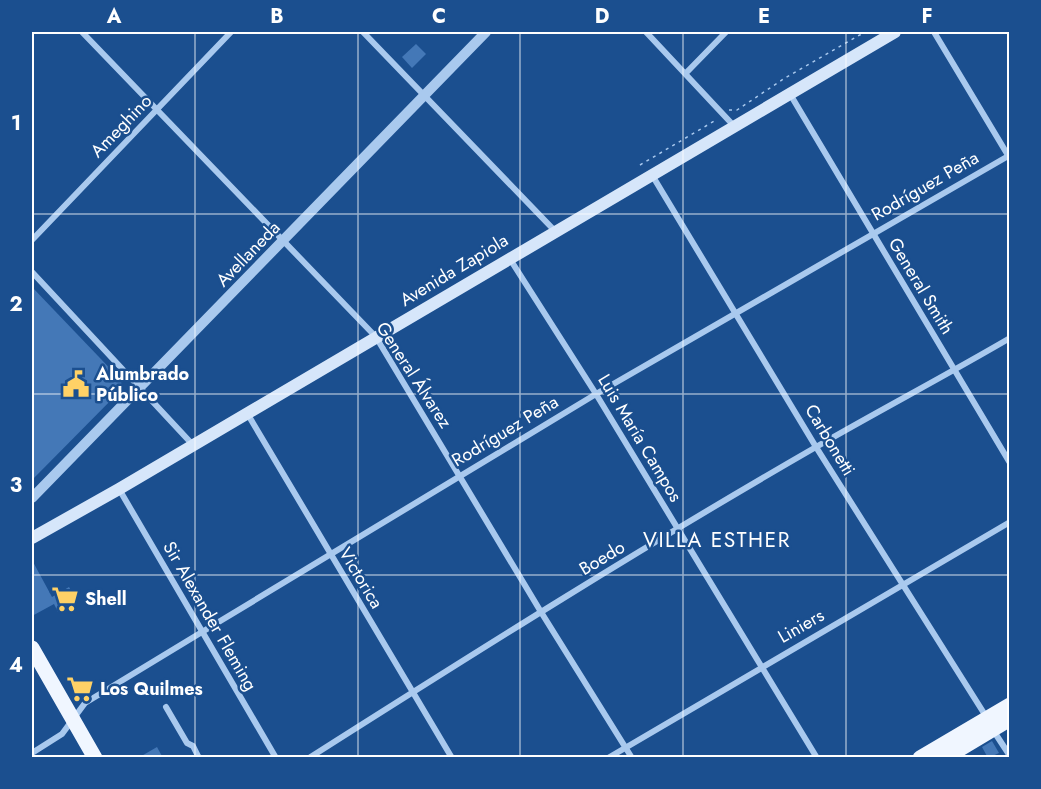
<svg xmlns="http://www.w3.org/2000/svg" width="1041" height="789" font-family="Jost,sans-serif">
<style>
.building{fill:#4478b7}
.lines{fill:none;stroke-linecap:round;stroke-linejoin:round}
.path{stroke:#a9c9ee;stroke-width:1.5;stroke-dasharray:3 4.5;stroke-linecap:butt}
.minor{stroke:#a9c9ee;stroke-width:6}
.tertiary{stroke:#a9c9ee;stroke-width:10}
.secondary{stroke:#d6e6fa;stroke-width:12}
.primary{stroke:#f0f6ff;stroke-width:15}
.grid{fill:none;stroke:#fff;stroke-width:1.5;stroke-opacity:0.55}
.labels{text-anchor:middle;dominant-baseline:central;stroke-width:5;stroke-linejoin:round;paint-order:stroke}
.street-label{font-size:18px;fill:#fff;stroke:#1b4f8f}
.poi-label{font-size:18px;font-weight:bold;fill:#fff;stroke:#1b4f8f;text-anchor:start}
.quarter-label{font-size:21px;letter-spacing:1.5px;fill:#fff;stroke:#1b4f8f}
.neatline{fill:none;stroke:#fff;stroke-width:2}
.grid-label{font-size:20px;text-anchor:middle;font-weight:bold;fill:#fff}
</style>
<rect width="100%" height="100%" fill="#1b4f8f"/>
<g class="building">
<polygon points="416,44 426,54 412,68 402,57"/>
<polygon points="32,287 121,380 122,389 32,480"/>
<polygon points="32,560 52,597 69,587 77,601 58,612 54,604 32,616"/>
<polygon points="992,741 999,753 988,758 982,747"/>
<polygon points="157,747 163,758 138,758"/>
</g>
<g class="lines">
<g class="path">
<polyline points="729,110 737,110 785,78 865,32"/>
<polyline points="640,165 716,120"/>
</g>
<g class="minor">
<polyline points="82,32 376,337 541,612 632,758"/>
<polyline points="363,32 555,231"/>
<polyline points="646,32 734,126"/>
<polyline points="934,32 1009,157"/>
<polyline points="686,73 726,32"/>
<polyline points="790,94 1010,463"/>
<polyline points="652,175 816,447 987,718"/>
<polyline points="32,240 231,32"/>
<polyline points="510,259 596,394 817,758"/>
<polyline points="32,272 193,445"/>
<polyline points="247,413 452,758"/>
<polyline points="119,489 276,758"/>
<polyline points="166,707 187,743 193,746 199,758"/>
<polyline points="993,730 1010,756"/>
<polyline points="32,753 62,734 85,703 202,632 596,394 1010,155"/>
<path d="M309 758C476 652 644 546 816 447 880 410 945 376 1010 338"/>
<polyline points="608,758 1010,522"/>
</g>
<polyline class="tertiary" points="32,498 486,32"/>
<polyline class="secondary" points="32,538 119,489 895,32"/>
<g class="primary">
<polyline points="32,648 95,758"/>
<polyline points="920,758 1010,705"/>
<polyline points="945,758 1010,719"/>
</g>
</g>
<path class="grid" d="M195 32V758M358 32V758M520 32V758M683 32V758M846 32V758M32 214H1010M32 394H1010M32 575H1010"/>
<defs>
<symbol id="civic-bare" viewBox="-9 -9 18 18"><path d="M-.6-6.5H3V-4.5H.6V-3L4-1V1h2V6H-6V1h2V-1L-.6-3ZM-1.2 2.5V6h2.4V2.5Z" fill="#ffd166" stroke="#1b4f8f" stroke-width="2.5" paint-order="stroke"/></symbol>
<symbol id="supermarket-bare" viewBox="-9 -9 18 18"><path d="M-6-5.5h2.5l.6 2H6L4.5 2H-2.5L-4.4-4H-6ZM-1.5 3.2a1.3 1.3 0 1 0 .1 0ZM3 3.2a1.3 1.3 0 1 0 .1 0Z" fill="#ffd166" stroke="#1b4f8f" stroke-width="2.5" paint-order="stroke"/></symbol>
</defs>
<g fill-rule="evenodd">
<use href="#civic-bare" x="57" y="365" width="38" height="38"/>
<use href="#supermarket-bare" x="46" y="580" width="38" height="38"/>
<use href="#supermarket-bare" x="61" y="670" width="38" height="38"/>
</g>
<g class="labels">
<g class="street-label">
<text transform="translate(121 126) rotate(-46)">Ameghino</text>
<text transform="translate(925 186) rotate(-30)">Rodríguez Peña</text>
<text transform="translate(248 254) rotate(-46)">Avellaneda</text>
<text transform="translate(454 270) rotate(-31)">Avenida Zapiola</text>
<text transform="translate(921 286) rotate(59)">General Smith</text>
<text transform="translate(414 375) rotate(57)">General Álvarez</text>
<text transform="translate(505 431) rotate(-31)">Rodríguez Peña</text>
<text transform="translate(640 438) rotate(59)">Luis María Campos</text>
<text transform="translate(830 440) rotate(59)">Carbonetti</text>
<text transform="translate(602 558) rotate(-31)">Boedo</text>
<text transform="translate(361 578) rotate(59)">Victorica</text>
<text transform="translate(210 616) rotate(60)">Sir Alexander Fleming</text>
<text transform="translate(801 626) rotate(-30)">Liniers</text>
</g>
<g class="poi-label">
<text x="96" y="374">Alumbrado<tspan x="96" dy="21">Público</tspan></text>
<text x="85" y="599">Shell</text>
<text x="100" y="689">Los Quilmes</text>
</g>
<g class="quarter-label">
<text x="717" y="540">VILLA ESTHER</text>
</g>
</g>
<rect width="1041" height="789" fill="none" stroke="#1b4f8f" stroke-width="66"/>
<rect x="33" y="33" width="975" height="723" class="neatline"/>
<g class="grid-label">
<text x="114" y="23">A</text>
<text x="277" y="23">B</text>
<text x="439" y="23">C</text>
<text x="602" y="23">D</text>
<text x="764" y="23">E</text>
<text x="927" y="23">F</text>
<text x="16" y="130">1</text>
<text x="16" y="311">2</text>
<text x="16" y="492">3</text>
<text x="16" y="672">4</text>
</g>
</svg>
